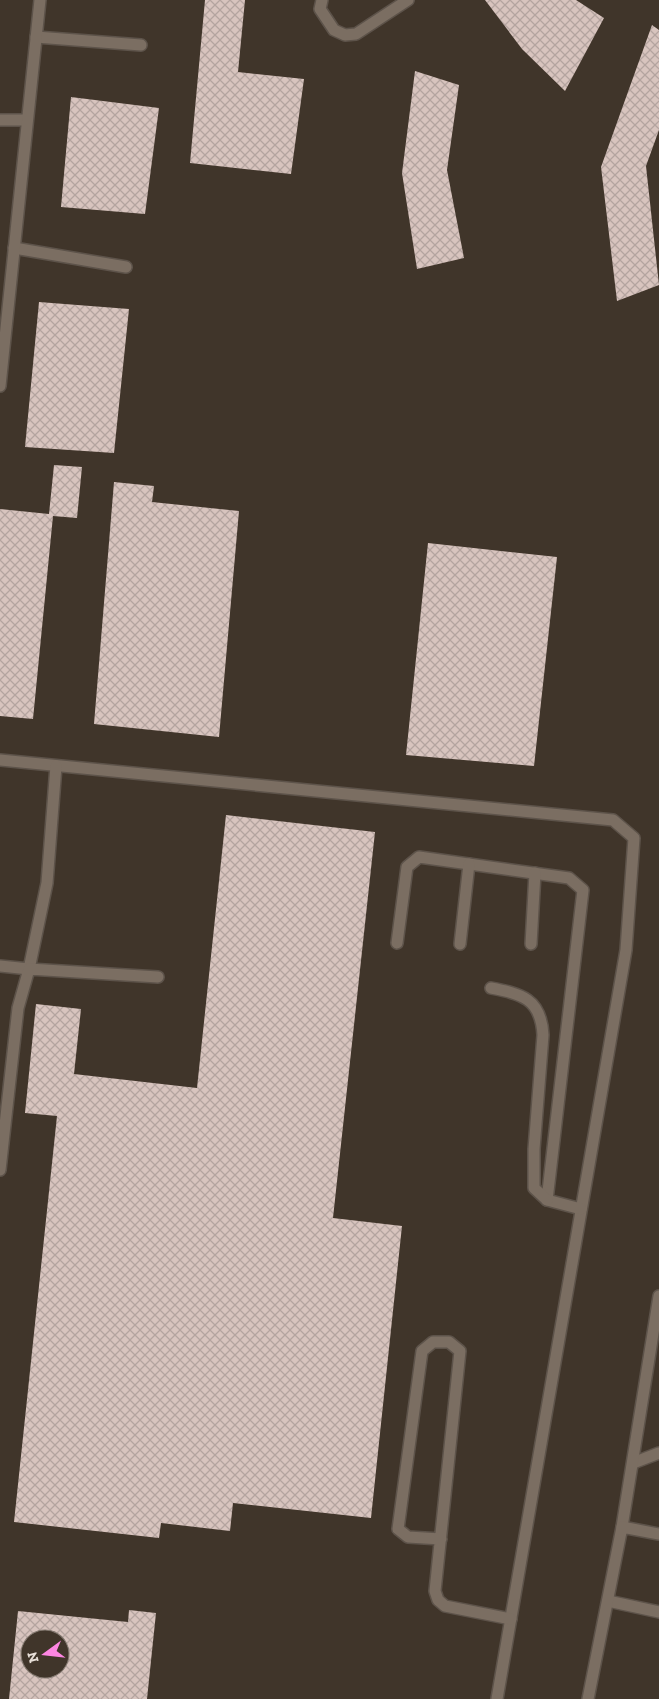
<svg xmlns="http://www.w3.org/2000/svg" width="659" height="1699" font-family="'Zilla Slab',serif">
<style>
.building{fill:url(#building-cross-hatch);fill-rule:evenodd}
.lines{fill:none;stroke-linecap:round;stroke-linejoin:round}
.lane-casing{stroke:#5d534a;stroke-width:14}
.lane{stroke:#7b6e62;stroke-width:11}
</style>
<defs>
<pattern id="building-cross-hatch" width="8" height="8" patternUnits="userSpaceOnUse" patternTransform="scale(1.25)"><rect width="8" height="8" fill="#d8c4be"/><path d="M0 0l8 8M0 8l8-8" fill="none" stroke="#b4a49f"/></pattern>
</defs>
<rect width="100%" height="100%" fill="#40352a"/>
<g class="building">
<polygon points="205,0 245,0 238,72 304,79 291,174 190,163"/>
<polygon points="485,0 576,0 604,18 565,91 522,49"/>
<polygon points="652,25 659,30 659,130 646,166 659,285 617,301 601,167"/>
<polygon points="415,71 459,85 447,170 464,258 417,269 402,173"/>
<polygon points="71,97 159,108 145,214 61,207"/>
<polygon points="39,302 129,309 114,453 25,447"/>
<polygon points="54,465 82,467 77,518 53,516 33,719 0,716 0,509 49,514"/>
<polygon points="114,482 154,486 152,502 239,511 219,737 94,724"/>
<polygon points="428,543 557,557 534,766 406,755"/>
<polygon points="226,815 375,832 333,1218 402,1226 371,1518 233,1503 230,1531 161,1523 159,1538 14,1522 57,1116 25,1113 36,1004 81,1009 74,1074 197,1088"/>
<path d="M129 1610 156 1613 147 1699H9L18 1611 128 1622ZM30 1639H60V1669H30Z"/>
</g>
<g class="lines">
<defs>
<g id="lane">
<polyline points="322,0 320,9 334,30 345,35 356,34 408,0"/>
<polyline points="36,37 141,45"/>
<polyline points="0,120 27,120"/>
<polyline points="14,248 126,267"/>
<polyline points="0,386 40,0"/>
<polyline points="0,760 613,820 634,838 626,950 497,1699"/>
<polyline points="397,943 407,867 419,857 569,878 583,890 547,1200 581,1209"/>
<polyline points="460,944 469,864"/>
<polyline points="531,944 535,873"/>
<polyline points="0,966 29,969 47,883 56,766"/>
<path d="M491 988C521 994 541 998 543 1035L534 1149V1188L547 1200"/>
<polyline points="0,1170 18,1008 29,969 158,977"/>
<polyline points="633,1463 659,1453"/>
<polyline points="622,1527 659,1296"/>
<polyline points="441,1539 408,1537 398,1529 422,1351 433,1342 449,1342 460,1351 435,1591 438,1600 445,1606 511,1619"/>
<polyline points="608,1601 659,1612"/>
<polyline points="588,1699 622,1527 659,1534"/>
</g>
</defs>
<use href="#lane" class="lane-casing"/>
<use href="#lane" class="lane"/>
</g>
<g transform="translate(45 1654) rotate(255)"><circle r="24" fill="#40352a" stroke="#837970"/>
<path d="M0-4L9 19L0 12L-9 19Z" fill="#fd86e2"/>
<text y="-8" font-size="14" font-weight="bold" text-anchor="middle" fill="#e8e0d9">N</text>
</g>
</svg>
